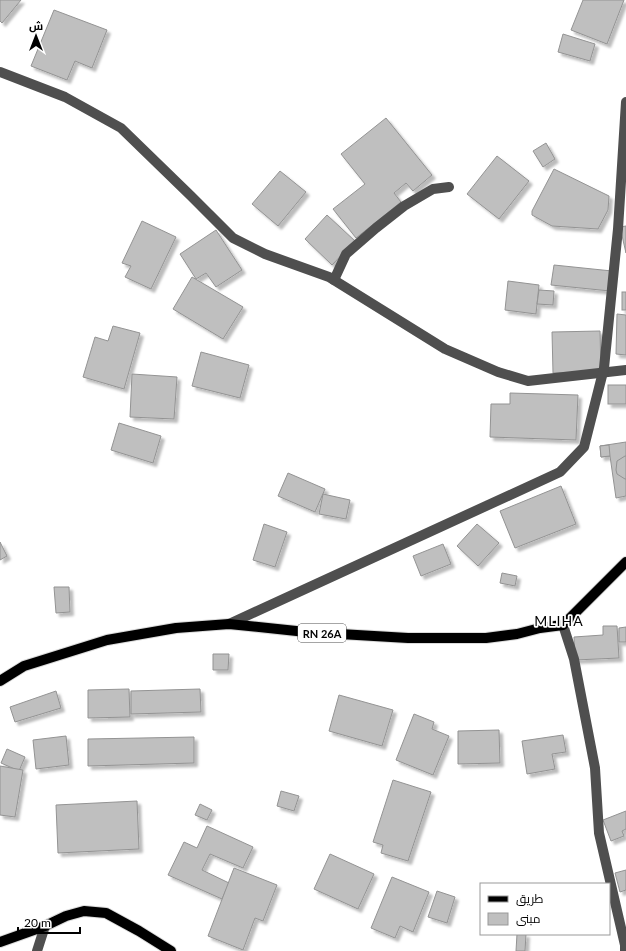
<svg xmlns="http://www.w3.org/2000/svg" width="626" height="951" font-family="Lato,Cairo,sans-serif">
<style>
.building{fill:#bfbfbf;stroke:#939393;filter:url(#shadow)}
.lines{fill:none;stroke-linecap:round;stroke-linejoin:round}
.major-casing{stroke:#dbdbdb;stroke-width:12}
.minor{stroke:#4f4f4f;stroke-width:10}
.major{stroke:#000;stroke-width:10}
.labels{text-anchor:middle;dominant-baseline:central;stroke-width:3.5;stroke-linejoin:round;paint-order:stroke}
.shield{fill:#fff;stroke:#4c4c4c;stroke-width:1}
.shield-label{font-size:11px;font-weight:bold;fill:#000}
.quarter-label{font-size:14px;letter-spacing:1px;fill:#000;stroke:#fff}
</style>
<defs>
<filter id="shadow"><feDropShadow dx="3.5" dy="3.5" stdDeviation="1" flood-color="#0004"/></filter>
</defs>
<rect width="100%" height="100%" fill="#fff"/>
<g class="building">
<polygon points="0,0 21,0 2,23 0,21"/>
<polygon points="583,0 624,0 607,44 571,30"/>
<polygon points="54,10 107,30 92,68 75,61 67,80 31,66"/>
<polygon points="563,34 595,44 590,61 558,52"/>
<polygon points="386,118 432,175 413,191 406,183 394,193 401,202 356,238 333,209 365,184 341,154"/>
<polygon points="546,143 555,159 543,167 533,151"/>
<polygon points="497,156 529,181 499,219 467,194"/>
<polygon points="554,169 609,196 608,210 598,229 552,226 532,215 532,211"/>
<polygon points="280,171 306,192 278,226 252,204"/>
<polygon points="327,215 355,241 332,265 305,239"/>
<polygon points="142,221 176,237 151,289 125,277 131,266 122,263"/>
<polygon points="626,226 626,253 620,227"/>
<polygon points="216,230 242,270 216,287 206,273 196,279 180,254"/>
<polygon points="554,265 612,271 610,291 551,285"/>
<polygon points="192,277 243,307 223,339 173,309"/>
<polygon points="508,281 539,285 536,314 505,310"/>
<polygon points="539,290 554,291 553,305 537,304"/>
<rect x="622" y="292" width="4" height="18"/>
<polygon points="617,314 626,315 626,355 616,354"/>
<polygon points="113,326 140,333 124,389 83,377 95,337 108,341"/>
<polygon points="600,331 601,372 553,373 552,332"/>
<polygon points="201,352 249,365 240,398 192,386"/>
<polygon points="132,374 177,377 174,419 130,417"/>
<rect x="608" y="385" width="18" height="19"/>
<polygon points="510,393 578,395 576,440 490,437 491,404 510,404"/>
<polygon points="119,423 161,436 153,463 111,450"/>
<polygon points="626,442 626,496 616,498 610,456 601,457 600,446"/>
<polygon points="609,445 610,456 601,457 600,446"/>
<polygon points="625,456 626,456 626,479 625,479 617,474 616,470 617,461"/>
<polygon points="288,473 325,489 315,512 278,496"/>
<polygon points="561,486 576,524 515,548 500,511"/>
<polygon points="323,494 350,500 346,519 319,514"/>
<polygon points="264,524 287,532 275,567 253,560"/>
<polygon points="477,524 499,543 478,566 457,546"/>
<polygon points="0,542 7,556 0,560"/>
<polygon points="443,544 451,564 421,576 413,556"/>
<polygon points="502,573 517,576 515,586 500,583"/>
<polygon points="54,587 69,587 70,612 56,613"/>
<polygon points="603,626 617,626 619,658 575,660 574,637 603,635"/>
<polygon points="626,627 626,642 619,642 619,628"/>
<polygon points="213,654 229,654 228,670 213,670"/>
<polygon points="129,689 130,717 88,718 88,690"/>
<polygon points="200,689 201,712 131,714 131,691"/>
<polygon points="56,691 61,708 15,722 10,707"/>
<polygon points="339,695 393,710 382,746 329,731"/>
<polygon points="414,714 434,722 432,729 449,736 433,775 396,760"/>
<polygon points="499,730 500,763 458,764 458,731"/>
<polygon points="563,735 566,752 552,754 555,769 527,774 522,741"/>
<polygon points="66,736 69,765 36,769 33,740"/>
<polygon points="194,737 194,763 88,766 88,739"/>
<polygon points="7,749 25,757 19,771 1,763"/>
<polygon points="0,766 23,770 15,817 0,815"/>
<polygon points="393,780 431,792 408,861 381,853 383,845 373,842"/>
<polygon points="281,791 299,796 294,811 277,806"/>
<polygon points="137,801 139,849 58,853 56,805"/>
<polygon points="200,804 212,810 207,820 195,815"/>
<polygon points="626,811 626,829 622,831 624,836 611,841 603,820"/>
<polygon points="207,826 253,847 243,868 210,854 202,870 229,883 222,899 168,875 184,842 197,848"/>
<polygon points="330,854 374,874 358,909 314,889"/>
<polygon points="234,868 277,885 263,921 255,918 243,950 208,936"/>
<polygon points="626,870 626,890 620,892 615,873"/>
<polygon points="392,877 429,892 413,932 400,926 395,938 371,928"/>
<polygon points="437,891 455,897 447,923 428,917"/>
<polygon points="517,934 526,934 525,951 516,951"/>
</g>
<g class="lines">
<defs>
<g id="major">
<polyline points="0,681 24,666 107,640 176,628 229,624 306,632 408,638 486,638 517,634 540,628 563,625 626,562"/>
<polyline points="0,942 45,926 66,916 84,911 106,913 139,931 171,951"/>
</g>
</defs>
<use href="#major" class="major-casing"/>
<g class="minor">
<polyline points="0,72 65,97 121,128 191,196 233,238 265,254 329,277 445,349 498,372 528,381 626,370"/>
<polyline points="334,280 346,254 376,228 404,206 433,189 449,187"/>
<polyline points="229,624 560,472 584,447 604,368 618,229 626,102"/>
<polyline points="563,625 574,659 595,768 599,833 625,945 625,951"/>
<polyline points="37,951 45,926"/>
</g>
<use href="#major" class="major"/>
</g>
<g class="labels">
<rect class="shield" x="298" y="624" width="48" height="18" rx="3"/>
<g class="shield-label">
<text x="322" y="633">RN 26A</text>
</g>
<g class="quarter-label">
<text x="559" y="620">MLIHA</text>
</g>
</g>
<rect x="480" y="883" width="130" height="52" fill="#ffffff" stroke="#999999"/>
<rect x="488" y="896" width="20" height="6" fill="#000000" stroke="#999999"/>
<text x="516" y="903" font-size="12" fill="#000000">طريق</text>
<rect x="488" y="913" width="20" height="12" fill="#bfbfbf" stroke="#999999"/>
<text x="516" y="923" font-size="12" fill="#000000">مبنى</text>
<g transform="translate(36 36)" stroke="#ffffff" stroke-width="3" paint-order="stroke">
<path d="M0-3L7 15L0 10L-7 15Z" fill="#000000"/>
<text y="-6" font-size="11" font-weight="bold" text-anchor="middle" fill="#000000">ش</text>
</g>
<path d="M18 927v6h62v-6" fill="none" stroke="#000000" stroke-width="2"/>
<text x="24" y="927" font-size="12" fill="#000000" stroke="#ffffff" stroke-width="3" paint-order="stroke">20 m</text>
</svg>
